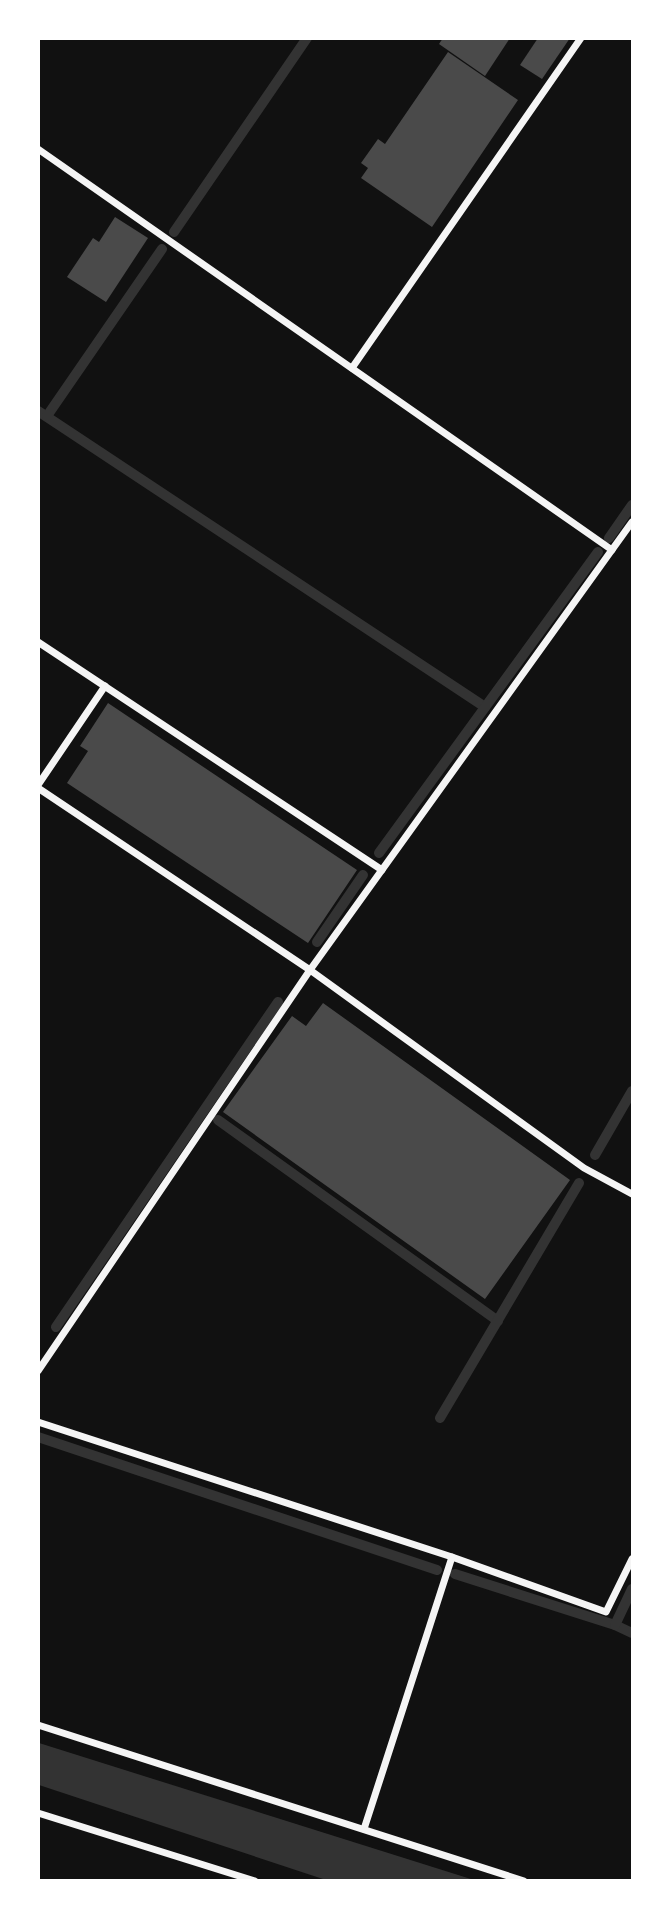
<svg xmlns="http://www.w3.org/2000/svg" width="671" height="1919" font-family="Signika,sans-serif">
<style>
.water{fill:#333}
.lines{fill:none;stroke-linecap:round;stroke-linejoin:round}
.stream{stroke:#333;stroke-width:10}
.building{fill:#4a4a4a}
.minor{stroke:#f5f5f5;stroke-width:7}
</style>
<rect width="100%" height="100%" fill="#111"/>
<polygon class="water" points="39,1743 474,1880 326,1880 39,1785"/>
<g class="lines">
<g class="stream">
<polyline points="174,232 307,38"/>
<polyline points="38,411 485,707"/>
<polyline points="47,416 162,249"/>
<polyline points="609,538 632,505"/>
<polyline points="379,853 598,552"/>
<polyline points="317,942 363,875"/>
<polyline points="218,1120 498,1321"/>
<polyline points="595,1155 632,1091"/>
<polyline points="56,1327 278,1002"/>
<polyline points="440,1418 579,1183"/>
<polyline points="38,1437 437,1570"/>
<polyline points="455,1574 615,1625 632,1633"/>
<polyline points="615,1625 632,1589"/>
</g>
</g>
<g class="building">
<polygon points="443,38 510,38 485,76 439,44"/>
<polygon points="538,38 570,38 542,79 520,65"/>
<polygon points="448,52 518,100 432,227 361,178 368,168 361,163 378,139 385,144"/>
<polygon points="115,217 148,238 106,302 67,277 93,238 99,242"/>
<polygon points="108,703 357,870 308,943 67,783 88,751 80,746"/>
<polygon points="323,1003 570,1180 485,1299 223,1112 292,1016 306,1026"/>
</g>
<g class="lines">
<g class="minor">
<polyline points="38,149 612,550"/>
<polyline points="352,368 581,38"/>
<polyline points="38,642 382,870"/>
<polyline points="38,785 105,686"/>
<polyline points="38,788 310,970 584,1168 632,1194"/>
<polyline points="38,1371 310,970 632,522"/>
<polyline points="38,1422 452,1557 606,1612 632,1559"/>
<polyline points="38,1725 524,1881"/>
<polyline points="38,1813 255,1881"/>
<polyline points="364,1829 452,1557"/>
</g>
</g>
<rect width="671" height="1919" fill="none" stroke="#ffffff" stroke-width="80"/>
</svg>
